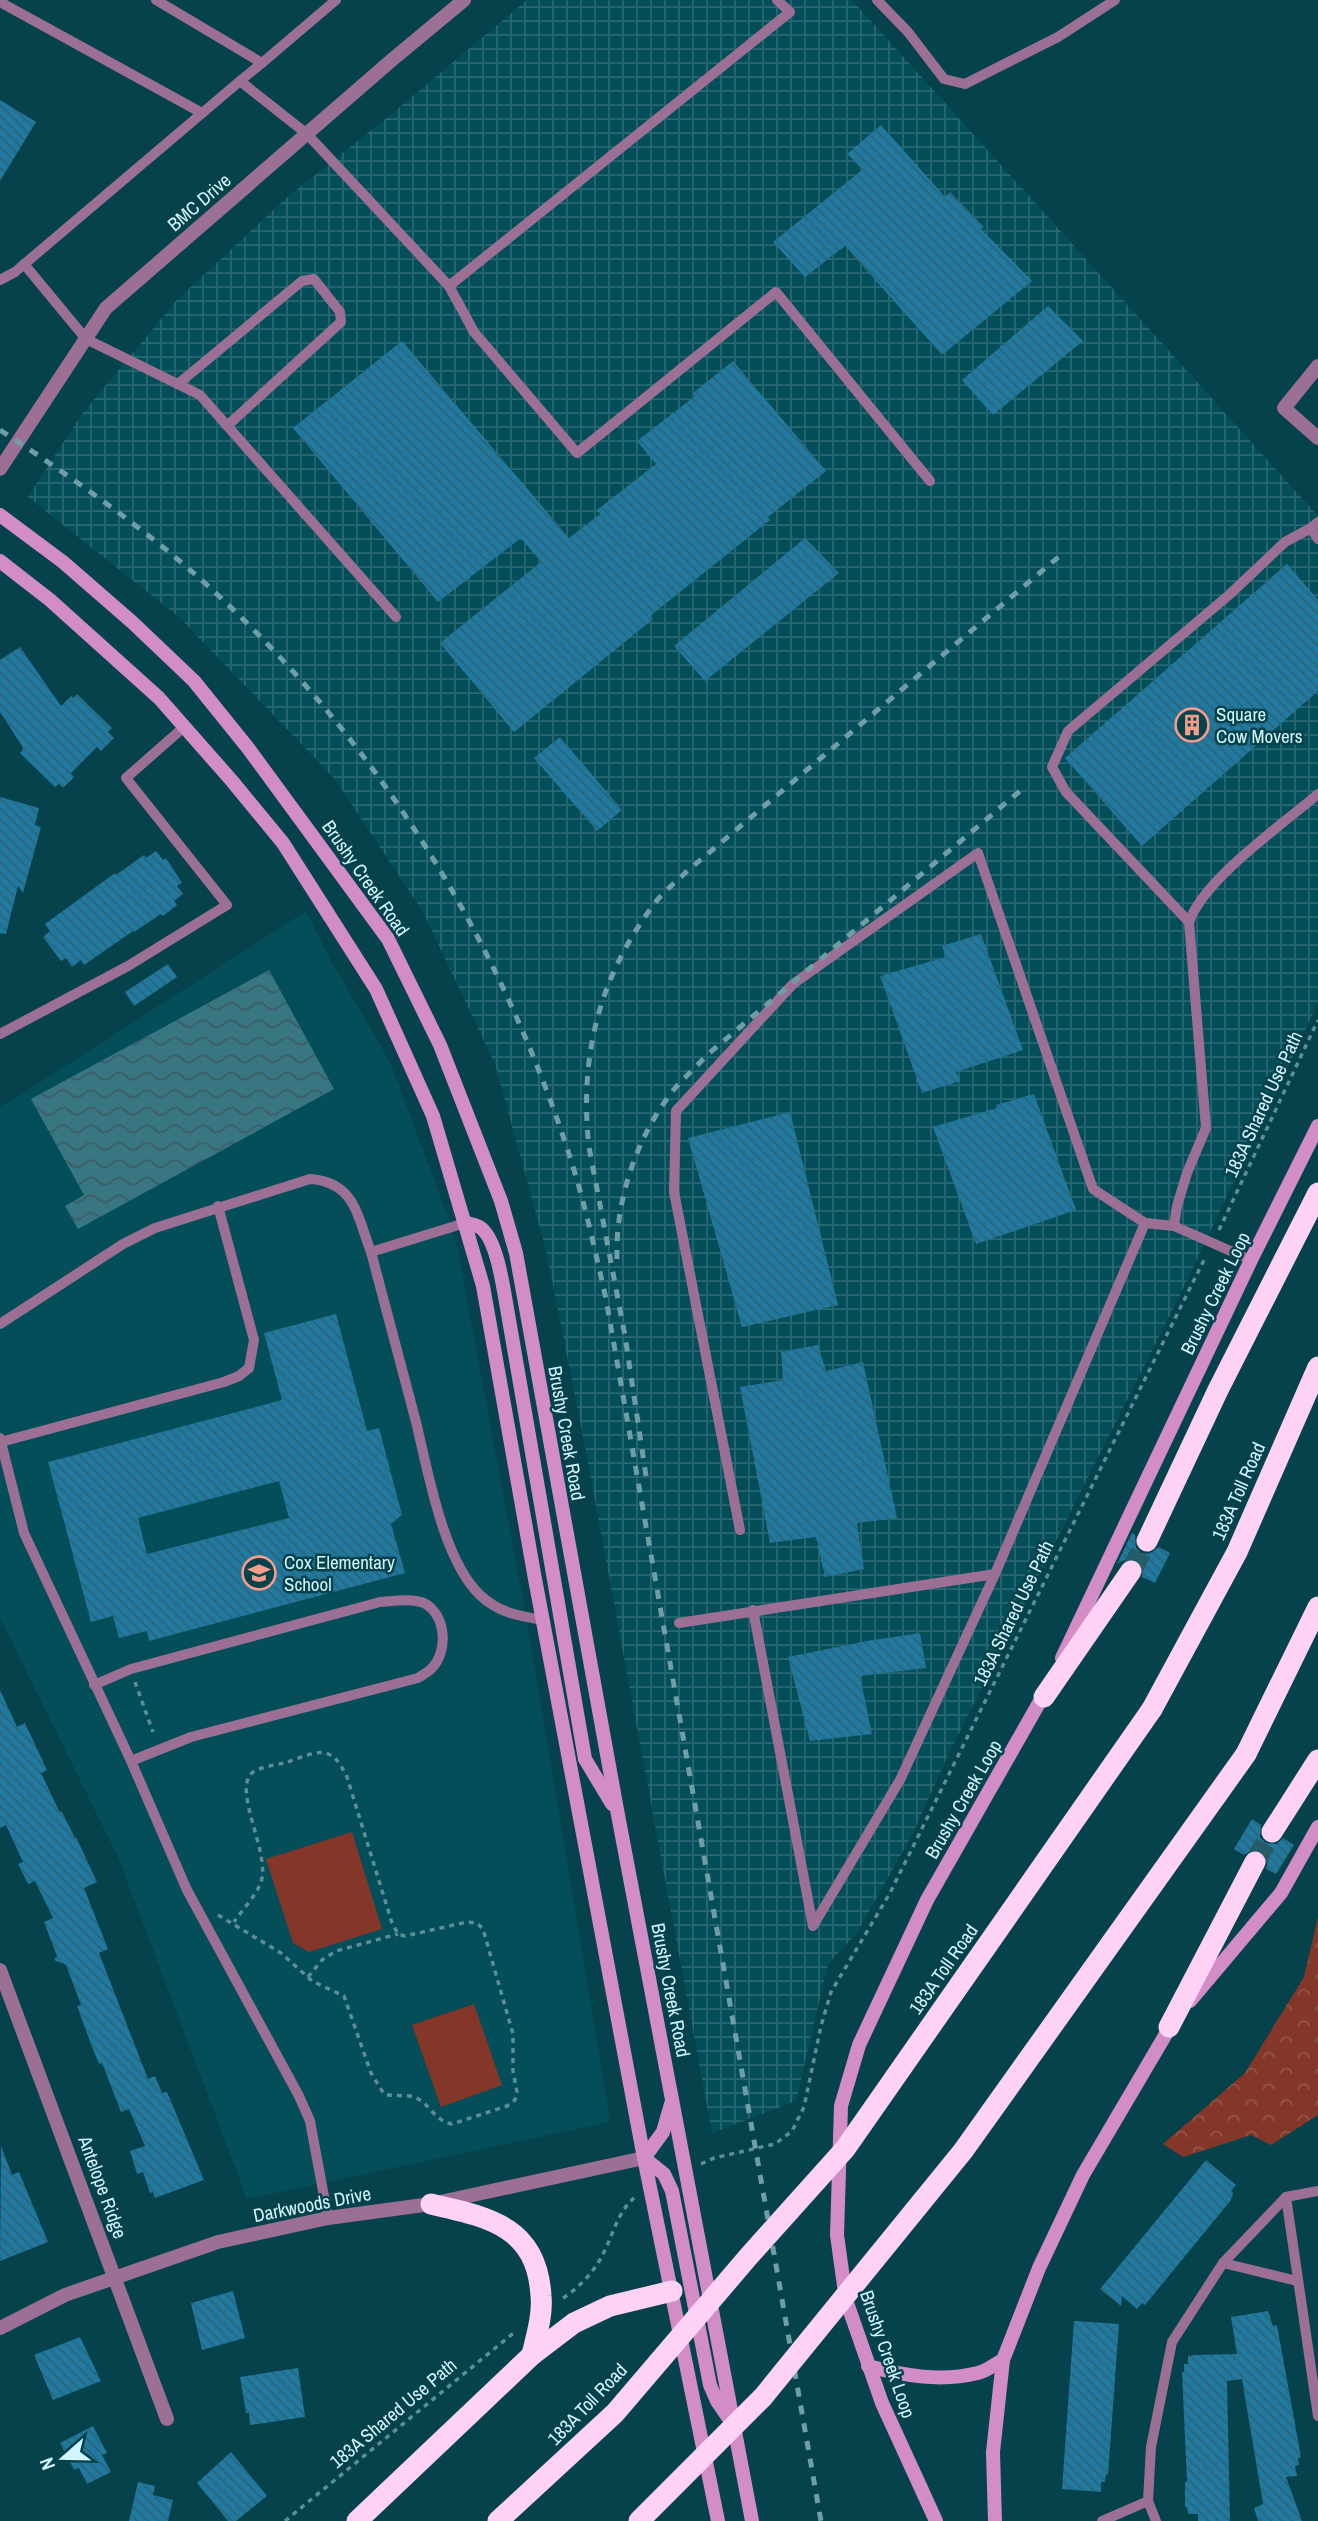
<svg xmlns="http://www.w3.org/2000/svg" width="1318" height="2521" font-family="'Archivo Narrow',sans-serif">
<style>
.built{fill:#044e59}
.industrial{fill:url(#industrial-grid)}
.grass{fill:#843729}
.forest{fill:url(#forest-crowns)}
.water{fill:url(#water-waves)}
.building{fill:url(#building-back-hatch);fill-rule:evenodd}
.lines{fill:none;stroke-linecap:round;stroke-linejoin:round}
.motorway-tunnel{stroke:#255d66;stroke-width:21;stroke-dasharray:21 10;stroke-linecap:butt}
.path{stroke:#5d8e97;stroke-width:3.5;stroke-dasharray:5 5;stroke-linecap:butt}
.service{stroke:#9c7095;stroke-width:10}
.minor{stroke:#9c7095;stroke-width:14}
.tertiary{stroke:#9c7095;stroke-width:14}
.secondary{stroke:#d28dc7;stroke-width:14}
.motorway{stroke:#fdd2f5;stroke-width:21}
.rail{stroke:#709ea7;stroke-width:5;stroke-dasharray:9 9;stroke-linecap:butt}
.motorway-bridge{stroke:#fdd2f5;stroke-width:21}
.labels{text-anchor:middle;dominant-baseline:central;stroke-width:5;stroke-linejoin:round;paint-order:stroke}
.street-label{font-size:19px;fill:#d2f4fb;stroke:#06424c}
.poi-label{font-size:19px;fill:#d2f4fb;stroke:#06424c;text-anchor:start}
</style>
<defs>
<pattern id="industrial-grid" width="8" height="8" patternUnits="userSpaceOnUse" patternTransform="scale(1.75)"><rect width="8" height="8" fill="#044e59"/><path d="M0 4h8M4 0v8" fill="none" stroke="#286872"/></pattern>
<pattern id="forest-crowns" width="20" height="18" patternUnits="userSpaceOnUse" patternTransform="scale(1.75)"><rect width="20" height="18" fill="#843729"/><path d="M2 6a3 3 0 1 1 6 0M12 15a3 3 0 1 1 6 0" fill="none" stroke="#945549"/></pattern>
<pattern id="water-waves" width="16" height="10" patternUnits="userSpaceOnUse" patternTransform="scale(1.75)"><rect width="16" height="10" fill="#387682"/><path d="M0 5q4-4 8 0t8 0" fill="none" stroke="#3c5d64"/></pattern>
<pattern id="building-back-hatch" width="6" height="6" patternUnits="userSpaceOnUse" patternTransform="scale(1.75)"><rect width="6" height="6" fill="#20799f"/><path d="M-1 5l2 2M0 0l6 6M5-1l2 2" fill="none" stroke="#2e6379"/></pattern>
</defs>
<rect width="100%" height="100%" fill="#06424c"/>
<polygon class="built" points="306,911 329,957 391,1064 448,1217 458,1251 531,1644 610,2122 247,2199 118,1857 0,1618 0,1108"/>
<polygon class="industrial" points="527,0 852,0 1318,516 1318,1003 1183,1289 949,1753 913,1833 857,1933 828,1964 796,2101 712,2133 583,1436 546,1250 495,1064 423,912 334,778 179,617 28,497 82,414 176,301 284,200 394,112"/>
<g class="grass">
<polygon points="352,1832 382,1929 309,1952 293,1943 266,1859"/>
<polygon points="474,2004 502,2085 441,2107 412,2025"/>
</g>
<polygon class="forest" points="1318,1917 1318,2115 1271,2145 1251,2135 1183,2157 1163,2144 1245,2073 1304,1977"/>
<polygon class="water" points="269,970 334,1089 78,1229 65,1206 84,1195 31,1099"/>
<g class="building">
<polygon points="0,100 36,122 0,181"/>
<polygon points="881,125 945,197 950,192 984,227 981,229 1032,281 942,355 845,246 805,277 773,242 862,170 847,154"/>
<polygon points="1048,306 1083,341 993,415 962,380"/>
<polygon points="402,341 569,538 600,514 597,510 656,464 637,441 695,396 693,393 733,361 826,471 768,517 770,520 650,616 653,619 514,732 440,643 541,562 521,538 438,602 293,428"/>
<polygon points="805,538 839,573 705,681 674,646"/>
<polygon points="1287,564 1318,600 1318,691 1142,846 1065,758"/>
<polygon points="20,647 61,706 71,696 73,698 77,694 112,728 108,732 114,738 101,751 97,747 71,773 74,777 63,788 59,784 55,787 20,753 23,750 22,746 0,712 0,660"/>
<polygon points="560,737 622,810 597,831 534,758"/>
<polygon points="0,797 39,808 35,825 41,827 23,893 18,886 6,934 0,933"/>
<polygon points="156,851 163,860 166,858 182,883 177,886 183,894 174,901 177,905 163,916 161,914 134,932 133,931 84,965 81,960 72,967 66,958 61,961 43,937 50,931 45,924 115,873 116,875 144,855 146,858"/>
<polygon points="981,934 1023,1050 956,1072 960,1081 922,1093 880,976 946,957 942,946"/>
<polygon points="168,964 177,977 134,1006 125,992"/>
<polygon points="1034,1094 1076,1210 976,1244 933,1127 997,1108 996,1105"/>
<polygon points="790,1112 838,1305 742,1327 688,1138"/>
<path d="M336 1314 367 1431 379 1428 402 1515 391 1524 405 1573 149 1641 147 1631 119 1638 113 1616 91 1622 48 1462 282 1400 264 1333ZM279 1481 289 1518 147 1554 138 1518Z"/>
<polygon points="818,1345 826,1371 863,1362 897,1518 857,1523 864,1569 825,1577 816,1537 770,1543 740,1387 783,1380 781,1352"/>
<polygon points="1132,1533 1135,1535 1136,1548 1141,1553 1149,1554 1159,1547 1170,1553 1155,1583 1142,1577 1143,1566 1138,1560 1126,1559 1117,1564"/>
<polygon points="920,1633 926,1668 860,1676 872,1734 810,1741 788,1657 867,1641"/>
<polygon points="0,1690 17,1727 25,1723 47,1770 41,1773 59,1811 62,1812 75,1838 76,1837 97,1882 84,1888 108,1949 99,1953 148,2079 155,2076 162,2093 167,2092 204,2180 155,2198 153,2192 150,2193 143,2172 137,2174 130,2151 145,2146 129,2109 121,2112 102,2063 99,2064 91,2044 77,2006 81,2005 66,1965 54,1960 57,1956 44,1922 53,1918 35,1881 28,1884 18,1864 23,1862 6,1825 0,1828"/>
<polygon points="1252,1819 1261,1825 1260,1837 1266,1843 1277,1844 1283,1838 1294,1845 1276,1874 1266,1869 1268,1861 1262,1851 1254,1849 1244,1855 1234,1849"/>
<polygon points="1,2146 12,2175 19,2172 48,2242 0,2261"/>
<polygon points="1206,2160 1236,2185 1231,2191 1233,2193 1231,2200 1145,2305 1142,2303 1137,2309 1122,2296 1121,2306 1100,2289"/>
<polygon points="233,2291 245,2338 202,2350 191,2303"/>
<polygon points="1268,2311 1273,2326 1277,2325 1301,2457 1298,2458 1299,2465 1295,2466 1297,2476 1286,2477 1302,2521 1258,2521 1254,2508 1263,2504 1242,2379 1227,2381 1230,2521 1198,2521 1198,2514 1188,2514 1187,2507 1185,2507 1185,2482 1187,2482 1182,2372 1184,2372 1184,2364 1188,2364 1188,2356 1194,2355 1237,2354 1231,2317"/>
<polygon points="1074,2321 1119,2324 1108,2475 1106,2474 1105,2482 1101,2482 1101,2492 1062,2489"/>
<polygon points="80,2337 101,2381 53,2400 34,2355"/>
<polygon points="298,2368 305,2417 250,2425 249,2413 246,2413 240,2377"/>
<polygon points="93,2426 107,2453 102,2455 111,2472 87,2484 79,2468 74,2470 60,2443"/>
<polygon points="231,2452 267,2496 236,2521 228,2521 197,2483"/>
<polygon points="138,2482 155,2486 153,2495 173,2500 168,2521 129,2521"/>
</g>
<g class="lines">
<g class="motorway-tunnel">
<polyline points="1131,1571 1147,1541"/>
<polyline points="1255,1862 1272,1832"/>
</g>
<g class="path">
<polyline points="1219,1230 1318,1020"/>
<polyline points="135,1682 153,1732"/>
<path d="M218 1915 281 1953 312 1981 344 1996 371 2073 384 2094C394 2097 405 2094 414 2097 430 2103 434 2121 452 2124L507 2106 515 2100 517 2092 513 2071V2034L483 1929 477 1923 467 1922 405 1936 398 1934 392 1923 347 1777C340 1763 333 1750 316 1753 305 1755 294 1760 284 1763 275 1765 260 1767 253 1772 231 1789 271 1853 261 1882 256 1896 242 1910 234 1922"/>
<polyline points="308,1977 322,1960 336,1951 398,1934"/>
<polyline points="701,2164 714,2158 775,2144 792,2131 804,2107 821,2026 831,1992 890,1893 1206,1256"/>
<path d="M563 2298C580 2287 595 2271 604 2252 613 2234 618 2212 634 2198"/>
<polyline points="285,2521 516,2331"/>
</g>
<g class="service">
<polyline points="156,0 262,63 240,81"/>
<polyline points="877,0 908,32 944,79 965,84 1058,37 1115,0"/>
<polyline points="0,2 202,113"/>
<polyline points="262,63 336,0"/>
<polyline points="24,264 86,339 200,395 396,617"/>
<polyline points="0,280 15,272 240,81 307,134 449,286 790,12 777,0"/>
<polyline points="449,286 474,332 577,453 776,292 930,481"/>
<polyline points="178,384 302,281 314,279 340,312 341,322 227,426"/>
<polyline points="1318,522 1311,528 1318,539"/>
<polyline points="1189,922 1066,792 1052,767 1068,731 1229,595 1285,542 1311,528"/>
<polyline points="0,1034 128,966 227,905 126,778 184,727"/>
<path d="M465 1223 371 1252C386 1309 401 1365 416 1422 428 1471 443 1560 480 1595 499 1613 519 1616 543 1620"/>
<path d="M1174 1226 1177 1206 1187 1173 1206 1128 1189 922C1204 879 1282 825 1318 794"/>
<path d="M0 1324 123 1244 155 1228 310 1179C355 1182 357 1216 371 1252"/>
<polyline points="0,1438 24,1533 131,1761 187,1890 299,2096 310,2121 328,2218"/>
<polyline points="1,1442 224,1382 239,1376 249,1368 254,1340 218,1206"/>
<polyline points="740,1530 674,1192 676,1111 793,984 978,853 1093,1189 1145,1223"/>
<polyline points="753,1610 813,1926 900,1780 995,1574 1145,1223 1174,1226 1251,1260"/>
<polyline points="679,1623 995,1574"/>
<path d="M94 1685 131 1669 380 1602C394 1601 411 1598 424 1603 446 1614 449 1652 431 1669 427 1673 422 1675 418 1678L191 1737 131 1761"/>
<polyline points="1286,2197 1318,2416"/>
<polyline points="1223,2263 1297,2281"/>
<polyline points="1102,2521 1148,2501"/>
<polyline points="1156,2521 1148,2501 1151,2447 1172,2342 1223,2263 1286,2197 1318,2191"/>
</g>
<g class="minor">
<polyline points="1318,366 1284,408 1318,438"/>
<polyline points="0,469 106,308 393,59 464,0"/>
<polyline points="0,1970 167,2419"/>
</g>
<polyline class="tertiary" points="0,2328 65,2295 218,2242 328,2218 431,2204 644,2158"/>
<g class="secondary">
<polyline points="0,515 63,562 132,622 194,681 248,748 388,939 440,1045 501,1201 516,1253 618,1815 752,2521"/>
<polyline points="0,561 50,600 159,698 232,781 283,843 376,989 433,1116 483,1286 535,1579 644,2158 718,2521"/>
<path d="M465 1223C471 1224 477 1225 481 1228 498 1241 504 1293 508 1314L585 1759 612 1804"/>
<polyline points="1062,1658 1251,1260 1318,1126"/>
<polyline points="1190,2001 1281,1893 1318,1827"/>
<polyline points="644,2158 664,2174 672,2191 710,2385 717,2401 730,2420"/>
<polyline points="644,2158 663,2132 671,2104"/>
<path d="M868 2366C905 2376 941 2382 978 2373 987 2371 995 2364 1003 2360"/>
<polyline points="936,2521 882,2403 846,2300 837,2235 841,2106 859,2045 927,1900 1047,1689"/>
<polyline points="995,2521 993,2452 1003,2360 1039,2268 1083,2175 1173,2022"/>
</g>
<g class="motorway">
<polyline points="1147,1541 1218,1390 1318,1193"/>
<polyline points="1044,1697 1131,1571"/>
<polyline points="1152,1709 1237,1552 1318,1367"/>
<polyline points="1246,1754 1318,1607"/>
<polyline points="1272,1832 1318,1760"/>
<polyline points="1169,2027 1255,1862"/>
<path d="M431 2204C488 2217 537 2226 541 2296 543 2315 536 2337 532 2355"/>
<polyline points="357,2521 532,2355 574,2323 610,2306 672,2291"/>
</g>
<g class="rail">
<path d="M0 430C58 468 115 508 169 552 357 709 492 919 568 1151 584 1199 595 1250 606 1299L821 2521"/>
<path d="M617 1259C615 1199 638 1133 676 1087 686 1076 697 1066 707 1055L1020 791"/>
<path d="M646 1476 625 1336 589 1147C579 1057 599 976 655 903 663 892 675 883 685 873L1062 554"/>
</g>
<g class="motorway-bridge">
<polyline points="498,2521 615,2413 749,2256 845,2149 1152,1709"/>
<polyline points="639,2521 763,2397 963,2151 1246,1754"/>
</g>
</g>
<defs>
<symbol id="building-ring" viewBox="-11 -11 22 22"><circle r="9.5" fill="#06424c" stroke="#f49d8b" stroke-width="1.5"/><path d="M-4-6H4V6H1V3H-1V6H-4ZM-2.5-4.3h1.7v1.8h-1.7ZM.8-4.3h1.7v1.8H.8ZM-2.5-1h1.7V.8h-1.7ZM.8-1h1.7V.8H.8Z" fill="#f49d8b"/></symbol>
<symbol id="school-ring" viewBox="-11 -11 22 22"><circle r="9.5" fill="#06424c" stroke="#f49d8b" stroke-width="1.5"/><path d="M0-5L7-2L0 1L-7-2ZM-4 1L0 2.5L4 1V4Q0 6-4 4Z" fill="#f49d8b"/></symbol>
</defs>
<g fill-rule="evenodd">
<use href="#building-ring" x="1173" y="706" width="38" height="38"/>
<use href="#school-ring" x="240" y="1554" width="38" height="38"/>
</g>
<g class="labels">
<g class="street-label">
<text transform="translate(199 202) rotate(-41)">BMC Drive</text>
<text transform="translate(366 878) rotate(55)">Brushy Creek Road</text>
<text transform="translate(1263 1104) rotate(-65)">183A Shared Use Path</text>
<text transform="translate(1215 1293) rotate(-64)">Brushy Creek Loop</text>
<text transform="translate(567 1433) rotate(80)">Brushy Creek Road</text>
<text transform="translate(1238 1491) rotate(-66)">183A Toll Road</text>
<text transform="translate(1013 1613) rotate(-64)">183A Shared Use Path</text>
<text transform="translate(963 1799) rotate(-60)">Brushy Creek Loop</text>
<text transform="translate(943 1969) rotate(-55)">183A Toll Road</text>
<text transform="translate(671 1990) rotate(79)">Brushy Creek Road</text>
<text transform="translate(103 2187) rotate(70)">Antelope Ridge</text>
<text transform="translate(312 2204) rotate(-11)">Darkwoods Drive</text>
<text transform="translate(888 2354) rotate(71)">Brushy Creek Loop</text>
<text transform="translate(587 2404) rotate(-46)">183A Toll Road</text>
<text transform="translate(393 2413) rotate(-40)">183A Shared Use Path</text>
</g>
<g class="poi-label">
<text x="1216" y="714">Square<tspan x="1216" dy="22">Cow Movers</tspan></text>
<text x="284" y="1562">Cox Elementary<tspan x="284" dy="22">School</tspan></text>
</g>
</g>
<g transform="translate(63 2458) rotate(250)" stroke="#06424c" stroke-width="5" paint-order="stroke">
<path d="M0-5L12 26L0 18L-12 26Z" fill="#d2f4fb"/>
<text y="-10" font-size="19" font-weight="bold" text-anchor="middle" fill="#d2f4fb">N</text>
</g>
</svg>
